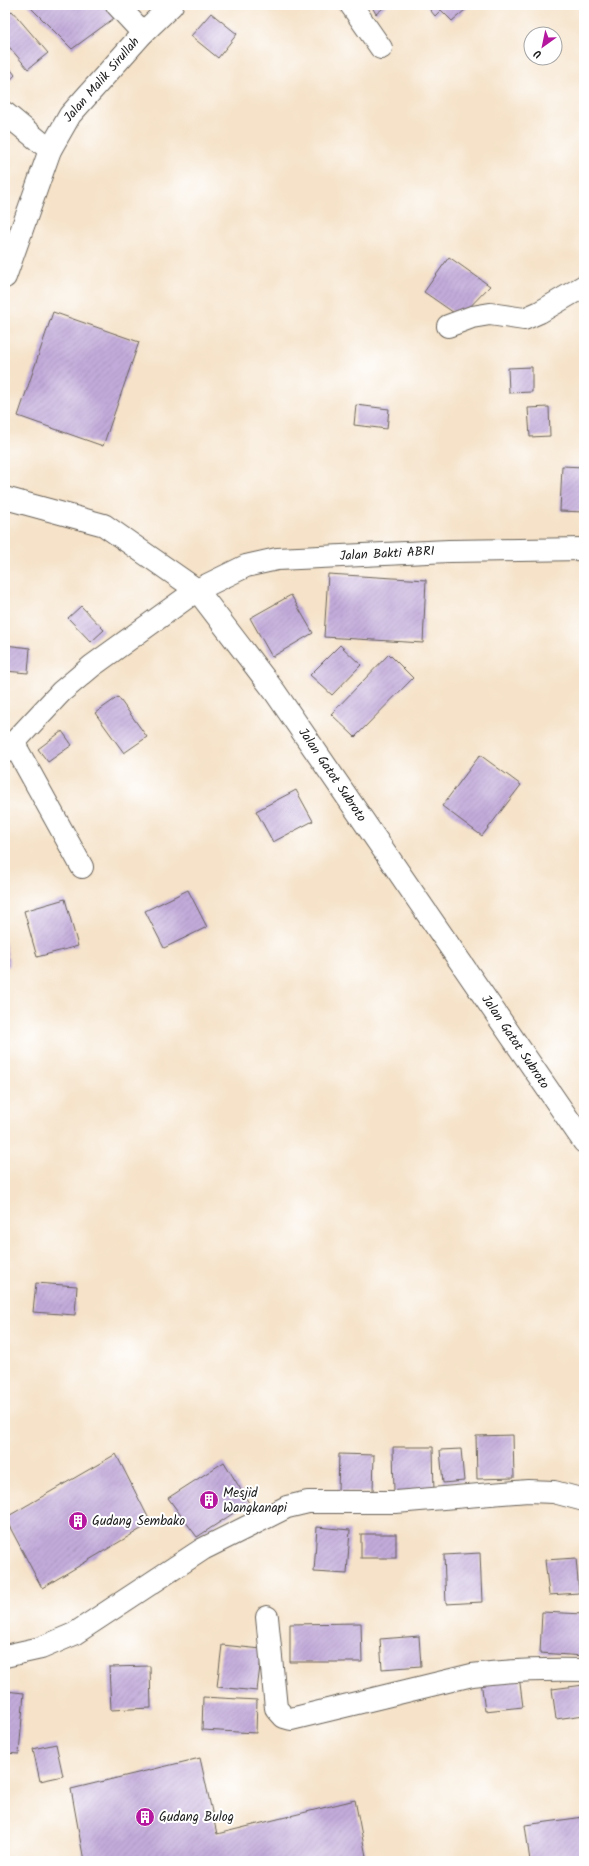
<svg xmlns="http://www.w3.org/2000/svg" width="589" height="1866" font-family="Kalam,sans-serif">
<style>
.building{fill:url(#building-hatch)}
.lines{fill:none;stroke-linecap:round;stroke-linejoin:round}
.minor-casing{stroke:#686158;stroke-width:24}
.tertiary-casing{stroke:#686158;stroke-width:24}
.secondary-casing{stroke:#686158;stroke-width:24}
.minor{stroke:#fff;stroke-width:22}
.tertiary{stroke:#fff;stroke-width:22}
.secondary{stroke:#fff;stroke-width:22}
.labels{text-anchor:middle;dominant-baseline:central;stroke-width:4;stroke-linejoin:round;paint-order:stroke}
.street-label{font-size:13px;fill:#1c1c1c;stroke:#fff}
.poi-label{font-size:13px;fill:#1c1c1c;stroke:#fff;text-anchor:start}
</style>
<defs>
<pattern id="building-hatch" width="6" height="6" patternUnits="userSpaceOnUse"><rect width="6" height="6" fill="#c2abda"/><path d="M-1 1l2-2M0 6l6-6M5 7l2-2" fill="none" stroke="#a693ba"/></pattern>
</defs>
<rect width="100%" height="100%" fill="#fff"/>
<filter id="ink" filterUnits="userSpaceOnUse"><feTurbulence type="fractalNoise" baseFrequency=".025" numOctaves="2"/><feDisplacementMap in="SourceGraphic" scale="8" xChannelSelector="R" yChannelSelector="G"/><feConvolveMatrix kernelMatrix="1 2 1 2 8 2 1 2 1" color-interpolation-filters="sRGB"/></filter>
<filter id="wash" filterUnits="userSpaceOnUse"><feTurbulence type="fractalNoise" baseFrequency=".012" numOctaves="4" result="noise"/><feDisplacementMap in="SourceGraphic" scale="16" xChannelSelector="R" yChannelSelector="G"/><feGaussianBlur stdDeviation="0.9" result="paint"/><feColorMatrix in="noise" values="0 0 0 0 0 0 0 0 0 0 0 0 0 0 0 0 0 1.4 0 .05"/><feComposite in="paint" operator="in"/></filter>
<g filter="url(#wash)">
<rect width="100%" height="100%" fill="#f5e2c8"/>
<g id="blocks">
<g class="building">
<polygon points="28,5 107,5 117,16 72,49"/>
<polygon points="371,5 387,5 376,14"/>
<polygon points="426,5 471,5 452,21 441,10 435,16"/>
<polygon points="12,11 48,53 28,69 5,42 5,17"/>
<polygon points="211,13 237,34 218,58 191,36"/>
<polygon points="5,62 15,75 5,86"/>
<polygon points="449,257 490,286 460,317 424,292"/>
<polygon points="53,312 139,342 103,446 18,416"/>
<polygon points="532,367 532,392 509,393 508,368"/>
<polygon points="356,405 389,409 387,429 354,425"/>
<polygon points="549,407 550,436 530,437 528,408"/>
<polygon points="562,466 584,467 584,512 560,511"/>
<polygon points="328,574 426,580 423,643 324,637"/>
<polygon points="291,595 313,633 272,657 250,618"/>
<polygon points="81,606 104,630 91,642 68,618"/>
<polygon points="5,645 30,648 28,673 5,671"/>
<polygon points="340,645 361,665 332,695 310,675"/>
<polygon points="389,654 413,678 355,737 331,714"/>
<polygon points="118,697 147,737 124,753 95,713"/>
<polygon points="62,731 72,745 48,762 38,749"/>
<polygon points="480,755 521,785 482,836 442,806"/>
<polygon points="296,790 313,821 273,842 256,811"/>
<polygon points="188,890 207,927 164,948 145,911"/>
<polygon points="65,899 78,946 37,957 24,911"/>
<polygon points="5,941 10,966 5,967"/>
<polygon points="36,1283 77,1286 75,1315 33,1312"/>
<polygon points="513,1435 514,1478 477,1479 476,1436"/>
<polygon points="393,1447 433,1447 434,1493 394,1493"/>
<polygon points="461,1449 464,1481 443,1483 440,1450"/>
<polygon points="116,1454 151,1523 42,1588 5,1518"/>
<polygon points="339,1454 374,1455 373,1492 338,1491"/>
<polygon points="224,1462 249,1503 197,1537 168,1498"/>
<polygon points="583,1465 584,1465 584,1492 580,1492"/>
<polygon points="317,1527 350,1530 347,1574 314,1572"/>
<rect x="361" y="1534" width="35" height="24"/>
<polygon points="480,1553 482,1602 446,1604 444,1555"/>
<polygon points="576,1558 579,1593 549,1595 545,1560"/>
<polygon points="542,1612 584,1614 584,1656 540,1653"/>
<polygon points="361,1623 362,1662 290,1662 290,1624"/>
<polygon points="419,1636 421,1666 382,1669 380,1639"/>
<polygon points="222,1645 262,1649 257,1691 217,1687"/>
<polygon points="150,1666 151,1708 111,1710 109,1667"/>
<polygon points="519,1676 523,1707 485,1711 481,1681"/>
<polygon points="584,1685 584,1715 556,1719 552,1689"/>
<polygon points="5,1691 24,1693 19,1754 5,1753"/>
<polygon points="203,1697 257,1700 256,1733 202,1730"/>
<polygon points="56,1744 63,1776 40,1781 33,1749"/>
<polygon points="200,1758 217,1834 355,1800 367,1861 84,1861 71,1789"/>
<polygon points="584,1817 584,1858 560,1861 530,1861 525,1825"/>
</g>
</g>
</g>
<g filter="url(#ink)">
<use href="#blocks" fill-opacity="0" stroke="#686158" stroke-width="1"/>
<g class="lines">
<defs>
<g id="minor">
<polyline points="117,5 143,33"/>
<polyline points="351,5 381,48"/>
<polyline points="5,113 50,150"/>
<polyline points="5,277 50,150 70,115 143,33 172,5"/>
<polyline points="448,326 472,317 490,314 524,319 540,312 584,286"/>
<polyline points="13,742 82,867"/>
<polyline points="5,752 61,692 92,666 197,590"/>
<path d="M267 1617 276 1708 284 1717 291 1719 472 1675C509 1670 546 1669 584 1670"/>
<polyline points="5,1656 41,1648 74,1634 203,1549 287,1507 308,1502 396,1502 528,1491 554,1492 584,1500"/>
</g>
<polyline id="tertiary" points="197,590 246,566 277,559 449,551 584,549"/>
<polyline id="secondary" points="5,498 104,525 197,590 275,692 584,1142"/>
</defs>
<use href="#minor" class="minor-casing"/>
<use href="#tertiary" class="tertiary-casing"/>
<use href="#secondary" class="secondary-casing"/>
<use href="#minor" class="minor"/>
<use href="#tertiary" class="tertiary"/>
<use href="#secondary" class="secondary"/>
</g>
</g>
<defs>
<symbol id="building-disc" viewBox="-11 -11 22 22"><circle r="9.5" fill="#b5179e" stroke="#fff"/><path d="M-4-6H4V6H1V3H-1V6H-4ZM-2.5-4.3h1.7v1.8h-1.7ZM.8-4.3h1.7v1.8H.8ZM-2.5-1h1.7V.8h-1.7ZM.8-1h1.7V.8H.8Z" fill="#fff"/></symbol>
</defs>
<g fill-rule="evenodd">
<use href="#building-disc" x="198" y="1489" width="22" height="22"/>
<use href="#building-disc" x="67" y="1510" width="22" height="22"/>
<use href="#building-disc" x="134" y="1806" width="22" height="22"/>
</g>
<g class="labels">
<g class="street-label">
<text transform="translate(102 80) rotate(-49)">Jalan Malik Sirullah</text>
<text transform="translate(387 554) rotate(-3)">Jalan Bakti ABRI</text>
<text transform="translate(332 775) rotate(56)">Jalan Gatot Subroto</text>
<text transform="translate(515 1042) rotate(56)">Jalan Gatot Subroto</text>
</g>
<g class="poi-label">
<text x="223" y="1493">Mesjid<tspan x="223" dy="15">Wangkanapi</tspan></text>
<text x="92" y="1521">Gudang Sembako</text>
<text x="159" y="1817">Gudang Bulog</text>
</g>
</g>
<rect width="589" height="1866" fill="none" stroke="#fff" stroke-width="20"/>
<g transform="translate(543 46) rotate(213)"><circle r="19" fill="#ffffff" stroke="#a4a4a4"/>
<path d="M0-3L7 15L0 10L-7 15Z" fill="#b5179e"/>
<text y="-6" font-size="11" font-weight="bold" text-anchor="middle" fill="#1c1c1c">U</text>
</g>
</svg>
